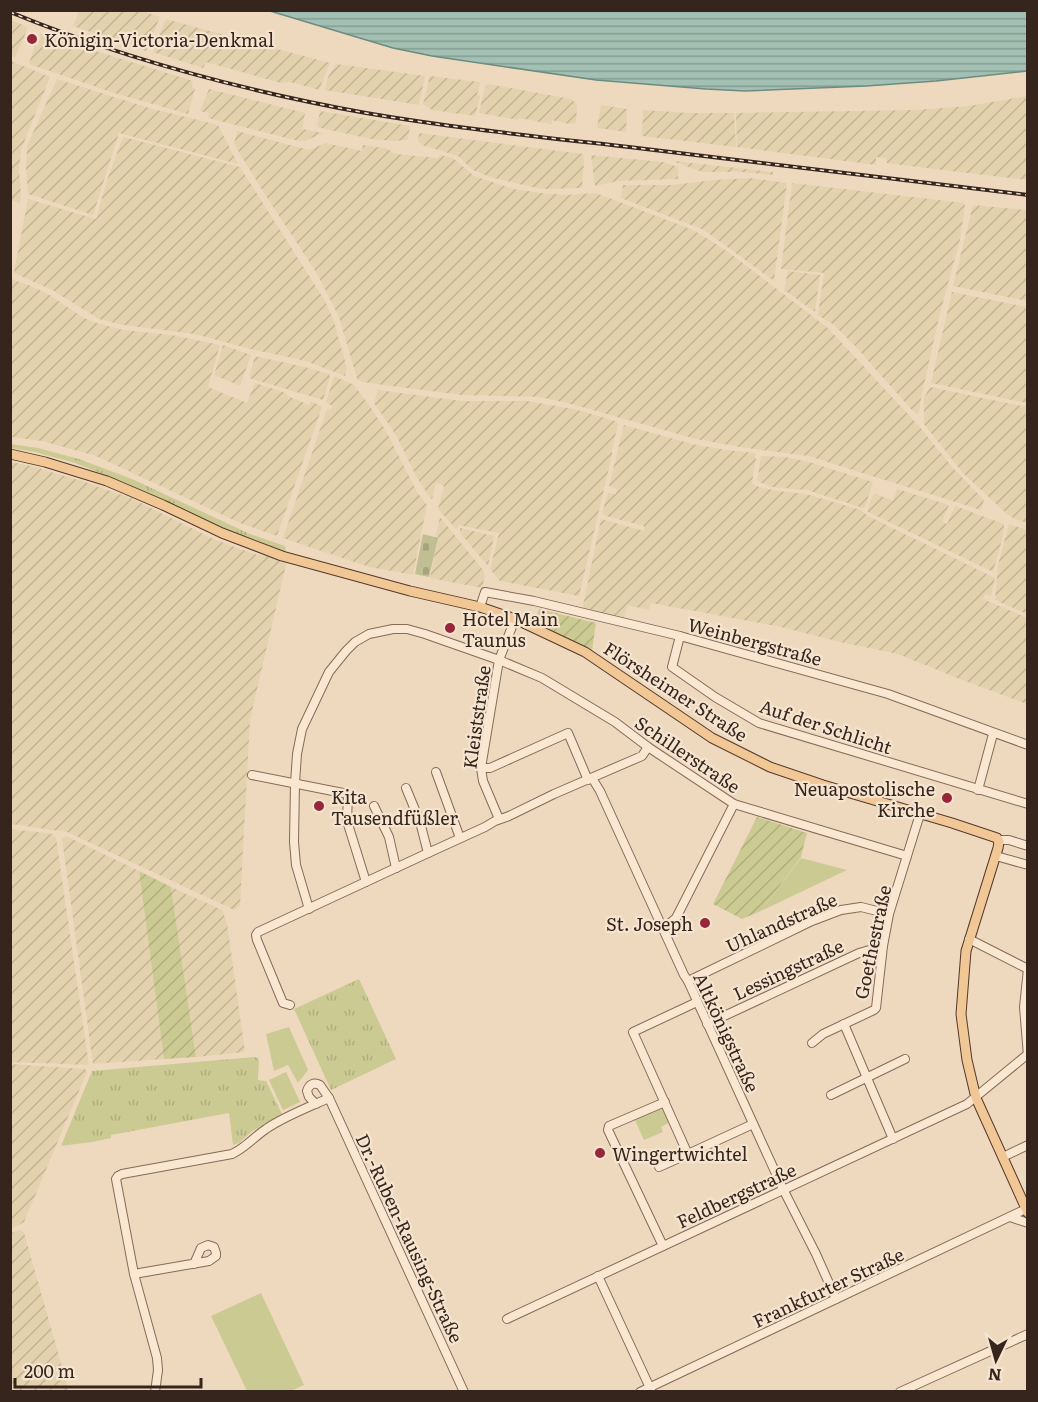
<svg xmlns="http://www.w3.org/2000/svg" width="1038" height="1402" font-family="Literata,serif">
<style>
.farmland{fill:url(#farmland-furrows)}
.grass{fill:url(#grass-tufts)}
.cemetery{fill:url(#cemetery-stones)}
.park{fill:#ccca93}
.garden{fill:url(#garden-furrows)}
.water{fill:url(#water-rules);stroke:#6a8d7f;stroke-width:1.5}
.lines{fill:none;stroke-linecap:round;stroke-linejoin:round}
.minor-casing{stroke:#876958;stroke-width:10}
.major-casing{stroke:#54392c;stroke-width:11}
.minor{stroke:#f9e7d2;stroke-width:8}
.major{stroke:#f2c796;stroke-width:9}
.rail-casing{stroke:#36251c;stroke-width:4}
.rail{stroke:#f5e4cf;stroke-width:1.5;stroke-dasharray:4.5;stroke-linecap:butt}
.poi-dot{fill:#962739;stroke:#f5e4cf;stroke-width:2}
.labels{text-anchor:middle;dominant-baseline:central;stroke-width:4.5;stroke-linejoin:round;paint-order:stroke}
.poi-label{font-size:18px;fill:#36251c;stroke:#f5e4cf;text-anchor:start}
.street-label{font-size:18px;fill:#36251c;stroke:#f5e4cf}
</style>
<defs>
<pattern id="farmland-furrows" width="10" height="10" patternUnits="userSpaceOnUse" patternTransform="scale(1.5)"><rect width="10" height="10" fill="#e3d2ad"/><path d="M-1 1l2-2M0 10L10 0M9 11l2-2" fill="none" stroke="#c3b494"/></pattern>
<pattern id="grass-tufts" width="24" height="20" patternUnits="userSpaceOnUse" patternTransform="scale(1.5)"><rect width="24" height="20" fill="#ccca93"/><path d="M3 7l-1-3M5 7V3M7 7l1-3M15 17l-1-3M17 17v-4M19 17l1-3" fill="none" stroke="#b0ad7e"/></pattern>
<pattern id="cemetery-stones" width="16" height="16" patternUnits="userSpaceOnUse" patternTransform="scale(1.5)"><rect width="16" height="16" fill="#c0bf93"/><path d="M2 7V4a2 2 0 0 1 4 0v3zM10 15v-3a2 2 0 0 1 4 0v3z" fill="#a6a47e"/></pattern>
<pattern id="garden-furrows" width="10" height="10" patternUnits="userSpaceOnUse" patternTransform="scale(1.5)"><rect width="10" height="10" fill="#ccca93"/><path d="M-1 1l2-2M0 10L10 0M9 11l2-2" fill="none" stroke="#b0ad7e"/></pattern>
<pattern id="water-rules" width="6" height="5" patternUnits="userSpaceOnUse" patternTransform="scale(1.5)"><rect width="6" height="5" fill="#a2c0b3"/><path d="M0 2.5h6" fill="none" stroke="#859c91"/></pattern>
</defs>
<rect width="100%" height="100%" fill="#eed9bf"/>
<g class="farmland">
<polygon points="79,11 142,11 160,17 146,51 73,26"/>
<polygon points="166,19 213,32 330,63 319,90 290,82 281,83 206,62 203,68 153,52"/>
<polygon points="11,20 26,26 27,30 15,58 11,56"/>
<polygon points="41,34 193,81 192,87 195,89 188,114 114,93 29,64 35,45 38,46"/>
<polygon points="11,61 50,77 21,150 19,170 21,194 20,203 11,200"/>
<polygon points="336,64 425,76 419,105 325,90 328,77"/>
<polygon points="430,76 480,82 477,95 480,96 475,116 432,110 423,104"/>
<polygon points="57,79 149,108 218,125 238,164 119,133 93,215 28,194 26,168 27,146"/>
<polygon points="488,84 571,99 577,104 576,123 569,124 552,120 551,124 519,118 518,120 479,113 485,86"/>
<polygon points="209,89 305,113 302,129 323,133 305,141 299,141 208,118 209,113 200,111"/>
<polygon points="1027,96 1027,180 893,164 887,163 886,158 876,157 876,165 737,147 736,113 915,110 969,106"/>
<polygon points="601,105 627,109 626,132 597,128"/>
<polygon points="643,110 689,113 734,113 736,147 642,136"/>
<polygon points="320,111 410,126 408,138 407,140 394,141 371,139 317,127"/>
<polygon points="237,131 309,150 326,143 362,151 363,145 385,148 396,154 438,158 440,155 453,158 474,176 514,189 541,193 566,195 596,193 693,230 710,240 731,254 828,328 918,425 953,468 984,500 981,510 808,456 740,447 696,439 571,404 540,397 462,395 376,384 363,382 357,379 339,317 316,272 264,193 234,144"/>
<polygon points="419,133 583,154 584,161 582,188 543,189 523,185 490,177 473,170 458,156 422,145 418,142"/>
<polygon points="123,137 240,167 325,301 334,321 339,340 347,368 345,376 306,361 250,349 195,334 123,325 99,319 52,290 16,274 14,272 28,199 96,219 107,180"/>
<polygon points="591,155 663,162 678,167 678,179 618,181 595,186"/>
<polygon points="675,161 773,172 773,175 731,171 731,172 702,172 675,162"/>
<polygon points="750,178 787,183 774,281 704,230 621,198 623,185 672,185 715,180"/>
<polygon points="792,183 964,203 965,206 960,240 940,313 921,398 919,414 915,413 910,408 856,347 834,325 818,315 824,273 781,269"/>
<polygon points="973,205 1027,210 1027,301 953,286"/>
<polygon points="788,271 820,275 815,312 784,290"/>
<polygon points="11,279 31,286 48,294 84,318 97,323 123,330 172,335 220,345 208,387 247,403 255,383 286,393 288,396 309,405 311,401 322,407 277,536 240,523 96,456 42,441 11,437"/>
<polygon points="952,292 1027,307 1027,403 931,383"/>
<polygon points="223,345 251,355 240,386 214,375"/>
<polygon points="255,356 305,367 329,374 330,377 323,400 249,378"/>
<polygon points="334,376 354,385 369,405 386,431 417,492 427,505 413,575 370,567 351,561 283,538 327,409 331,410 332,406 326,402"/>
<polygon points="930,387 1027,407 1027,523 1015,519 1007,514 963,473 924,424 924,398"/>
<polygon points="378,390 462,401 527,401 574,409 615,421 618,424 612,450 612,455 579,596 500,581 490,569 499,533 458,525 457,530 438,509 444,486 436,483 432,499 430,498 416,476 396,435 374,403"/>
<polygon points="624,425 692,444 726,450 755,453 756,458 752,483 759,487 778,491 806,494 861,510 868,516 995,578 991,596 985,594 983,599 1027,618 1027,704 962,680 898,654 840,642 781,627 651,603 649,610 627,605 624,619 582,610 601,519 644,531 644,526 606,516 602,513 608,493 616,494 617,489 609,486"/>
<polygon points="761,456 785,457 809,462 873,482 865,507 863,508 807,490 772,487 757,481"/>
<polygon points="11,462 31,466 85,482 133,499 211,538 254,554 287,560 250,720 240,906 234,910 67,832 11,824"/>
<polygon points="897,489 949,505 942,521 947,524 955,506 1004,524 1003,536 993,572 868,512 868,508 874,493 893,501"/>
<polygon points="440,517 483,570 485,575 482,588 430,578 438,537 436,535"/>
<polygon points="1009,524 1027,530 1027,614 995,600 998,565"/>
<polygon points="460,528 494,536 488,566 460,533"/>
<polygon points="11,829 53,834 56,838 89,1065 11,1062"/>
<polygon points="66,836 139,871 164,1059 93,1064 62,839"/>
<polygon points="171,887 222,910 227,923 245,1052 196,1057"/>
<polygon points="10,1064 85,1069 87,1072 24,1222 11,1229"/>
<polygon points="20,1230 24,1233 69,1391 11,1391 11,1233"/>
</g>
<g class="grass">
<polygon points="11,444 38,448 79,459 132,479 250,534 285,546 286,552 248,539 128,484 75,463 35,452 11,448"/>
<polygon points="359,979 396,1059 331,1090 294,1009"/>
<polygon points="254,1057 258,1058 259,1061 258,1080 266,1081 282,1114 251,1132 239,1143 233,1145 229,1113 111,1135 111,1138 92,1142 61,1146 92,1071"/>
</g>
<polygon class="cemetery" points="423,534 438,538 429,577 415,574"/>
<g class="park">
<polygon points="801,858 847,870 761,911"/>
<polygon points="289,1027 308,1070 298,1083 288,1065 274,1071 266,1034"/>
<polygon points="286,1072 300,1102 283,1110 269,1080"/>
<polygon points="663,1107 670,1122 661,1127 663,1132 644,1140 635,1120"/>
<polygon points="261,1293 304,1385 293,1390 293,1391 247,1391 211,1316"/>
</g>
<g class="garden">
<polygon points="539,609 596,623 592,651 535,622"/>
<polygon points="757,817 807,833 801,857 761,911 742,919 713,904"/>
<polygon points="139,871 171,887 196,1057 164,1059"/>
</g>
<polygon class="water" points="270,11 1027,11 1027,71 936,81 866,86 745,91 706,89 596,80 432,56 393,48"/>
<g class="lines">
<defs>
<g id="minor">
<polyline points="480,607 485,592 534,601 680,636 888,694 1028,745"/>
<polyline points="680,636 672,667 715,697 759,723 1028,804"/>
<polyline points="481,768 490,768 568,733 588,780"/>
<polyline points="436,772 460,838"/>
<polyline points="252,775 348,794 347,821 366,882"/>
<polyline points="592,778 600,791 684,975 688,981 783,1189 816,1254 836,1299"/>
<polyline points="406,788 420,822 428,853"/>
<polyline points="978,790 993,734"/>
<polyline points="374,806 389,837 396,868"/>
<polyline points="499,819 483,781 481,768 499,660 515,619"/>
<polyline points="998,840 1009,840 1028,846"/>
<polyline points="996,856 1028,865"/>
<polyline points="309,909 296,865 294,842 295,783 297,754 302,729 329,672 346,651 355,642 369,634 393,629 407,629 425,634 499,660 542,678 615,722 648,747 734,804 907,856"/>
<polyline points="662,927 670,923 676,918 734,804"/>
<polyline points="969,939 1028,969"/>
<polyline points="1028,969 1024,1007 1028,1056"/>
<polyline points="688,981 812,921 841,910 861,907 889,914"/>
<polyline points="697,1002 633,1032 686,1150 688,1154 753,1124"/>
<polyline points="290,1005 283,1003 257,940 256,935 258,932 428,853 485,827 495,821 509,816 554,794 642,756 648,747"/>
<polyline points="707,1024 859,953 883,946"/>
<polyline points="844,1024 893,1139"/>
<polyline points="812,1043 823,1034 874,1010 876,1008 883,946 889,914 920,814"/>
<polyline points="831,1095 905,1059"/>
<path d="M316 1104 309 1097 307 1091C309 1084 314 1082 320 1085L329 1098 464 1392"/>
<polyline points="1003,1157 1028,1145"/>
<polyline points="659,1167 688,1154"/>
<polyline points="1010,1217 1028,1223"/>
<polyline points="663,1246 608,1130 609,1126 665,1102"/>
<polyline points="134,1274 209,1261 216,1256 216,1253 214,1247 208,1245 201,1248 194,1264"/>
<polyline points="598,1276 651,1390"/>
<polyline points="507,1319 967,1104 1028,1054"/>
<path d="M155 1392 158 1370 157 1358 134 1274 116 1179 118 1176 122 1174 232 1154C245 1148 254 1137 266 1129 283 1117 309 1107 329 1098"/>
<polyline points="640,1392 1028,1208"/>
<polyline points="900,1392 1028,1334"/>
</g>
<polyline id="major" points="10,454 45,462 107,481 163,505 222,533 282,556 410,591 480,607 515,619 585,652 712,738 770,767 823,785 952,823 997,838 999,842 998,848 966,951 961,1014 967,1060 976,1098 1028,1213"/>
</defs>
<use href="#minor" class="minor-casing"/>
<use href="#major" class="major-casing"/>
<use href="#minor" class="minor"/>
<use href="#major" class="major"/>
<defs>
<path id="rail" d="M10 12C124 59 245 91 366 113 453 128 541 137 629 147 762 163 895 179 1028 195"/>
</defs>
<use href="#rail" class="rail-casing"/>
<use href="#rail" class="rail"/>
</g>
<g class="poi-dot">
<circle cx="32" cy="39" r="6"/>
<circle cx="450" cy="628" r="6"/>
<circle cx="947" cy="798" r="6"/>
<circle cx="319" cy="806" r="6"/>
<circle cx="705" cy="923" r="6"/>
<circle cx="600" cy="1153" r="6"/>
</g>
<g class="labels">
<g class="poi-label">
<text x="44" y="39">Königin-Victoria-Denkmal</text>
<text x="462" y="618">Hotel Main<tspan x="462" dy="21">Taunus</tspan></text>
<text x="935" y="788" text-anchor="end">Neuapostolische<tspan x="935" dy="21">Kirche</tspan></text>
<text x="331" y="796">Kita<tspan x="331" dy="21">Tausendfüßler</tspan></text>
<text x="693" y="923" text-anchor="end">St. Joseph</text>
<text x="612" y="1153">Wingertwichtel</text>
</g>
<g class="street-label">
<text transform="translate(755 641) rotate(15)">Weinbergstraße</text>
<text transform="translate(676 691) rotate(33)">Flörsheimer Straße</text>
<text transform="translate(476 717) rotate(-82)">Kleiststraße</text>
<text transform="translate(826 726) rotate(18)">Auf der Schlicht</text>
<text transform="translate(688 754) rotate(34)">Schillerstraße</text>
<text transform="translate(781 922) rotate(-24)">Uhlandstraße</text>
<text transform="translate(872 942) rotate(-78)">Goethestraße</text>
<text transform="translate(788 969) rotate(-25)">Lessingstraße</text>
<text transform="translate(727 1032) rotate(65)">Altkönigstraße</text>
<text transform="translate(736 1195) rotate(-25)">Feldbergstraße</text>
<text transform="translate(410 1238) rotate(65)">Dr.-Ruben-Rausing-Straße</text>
<text transform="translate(828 1287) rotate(-25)">Frankfurter Straße</text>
</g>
</g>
<rect width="1038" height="1402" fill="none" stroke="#36251c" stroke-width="24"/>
<g transform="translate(996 1360) rotate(185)" stroke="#f5e4cf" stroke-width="4.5" paint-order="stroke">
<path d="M0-4.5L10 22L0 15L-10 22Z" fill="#36251c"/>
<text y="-9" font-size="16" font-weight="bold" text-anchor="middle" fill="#36251c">N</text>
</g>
<path d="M15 1378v9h186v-9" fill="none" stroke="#36251c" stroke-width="3"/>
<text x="24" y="1378" font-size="18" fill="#36251c" stroke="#f5e4cf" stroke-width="4.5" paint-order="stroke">200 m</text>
</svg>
